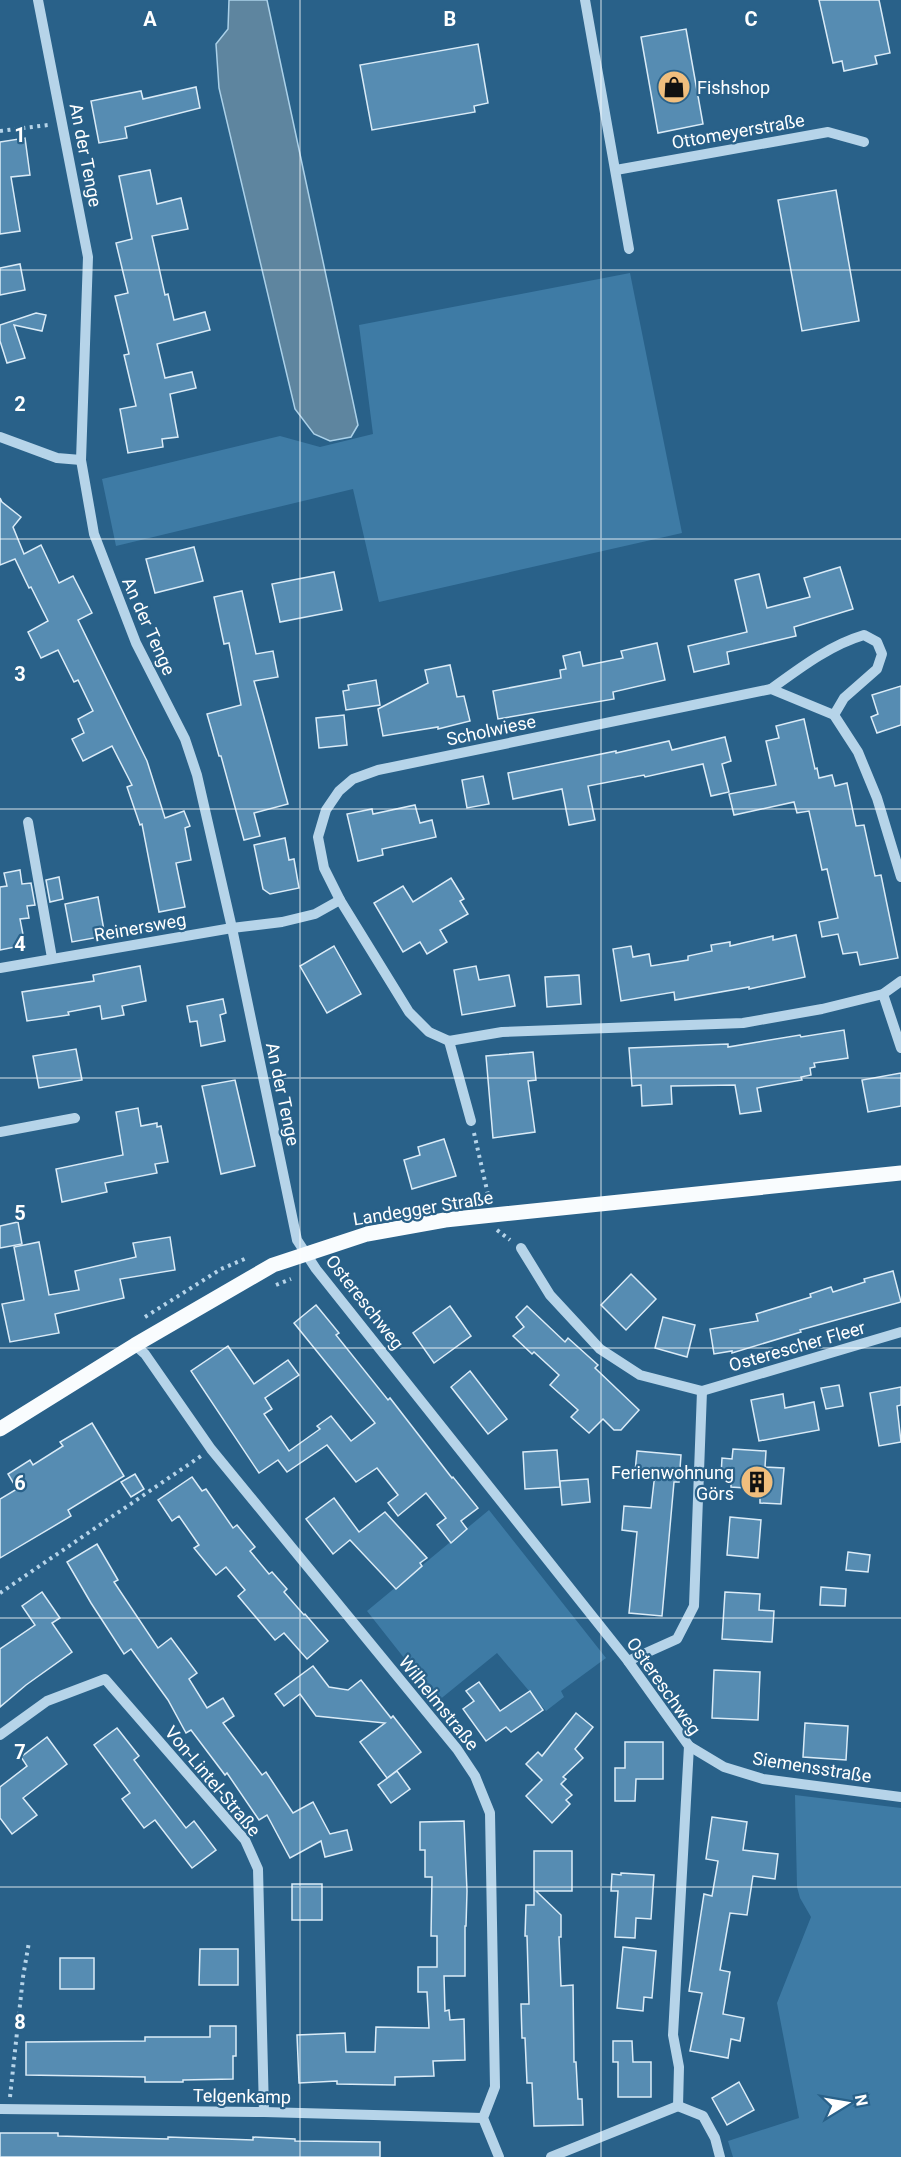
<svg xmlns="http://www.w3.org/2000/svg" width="901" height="2157" font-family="Roboto,sans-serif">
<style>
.green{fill:#3e7ba5}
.water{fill:#5e859f;stroke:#abd1e9;stroke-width:1.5}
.building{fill:#568cb2;stroke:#daebf7;stroke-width:1.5}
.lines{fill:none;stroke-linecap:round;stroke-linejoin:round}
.path{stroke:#b6d4e9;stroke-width:4;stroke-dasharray:3 4.5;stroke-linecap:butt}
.minor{stroke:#b6d4e9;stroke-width:10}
.major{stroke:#f9fcfe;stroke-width:15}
.grid{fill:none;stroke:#fff;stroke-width:1.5;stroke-opacity:0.55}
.labels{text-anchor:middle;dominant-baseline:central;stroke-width:4.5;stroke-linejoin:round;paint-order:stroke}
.poi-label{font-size:18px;fill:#fff;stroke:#296189;text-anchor:start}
.street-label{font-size:18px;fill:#fff;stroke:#296189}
.grid-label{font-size:20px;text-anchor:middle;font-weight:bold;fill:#fff;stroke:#296189;stroke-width:4.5;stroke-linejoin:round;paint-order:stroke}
</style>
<rect width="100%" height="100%" fill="#296189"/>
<g class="green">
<polygon points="630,273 682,533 379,602 353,489 116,546 102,479 280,436 320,447 373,434 359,325"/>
<polygon points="489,1510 606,1658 561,1691 564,1697 546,1711 497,1653 438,1701 367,1611"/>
<polygon points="795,1795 901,1808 901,2157 733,2157 728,2141 799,2118 777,2003 811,1917 800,1898 797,1887"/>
</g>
<polygon class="water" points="229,0 267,0 358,425 351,437 330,441 314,434 295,409 219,88 216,44 228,29"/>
<g class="building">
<polygon points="819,0 879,0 890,53 875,56 877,64 844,71 842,61 833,63"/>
<polygon points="686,29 703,124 658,133 641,37"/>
<polygon points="478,44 488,103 474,106 475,112 372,130 360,65"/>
<polygon points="196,87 200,108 125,127 127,138 99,143 91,101 141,91 143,99"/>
<polygon points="25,138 30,175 11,177 20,231 0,234 0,142"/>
<polygon points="150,170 157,204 181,198 188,229 152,236 165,295 168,294 174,320 205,312 210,330 157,344 165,378 192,372 196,388 170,394 178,437 162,439 163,447 128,453 120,409 136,406 124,355 129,354 115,296 128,293 116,243 132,239 119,176"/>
<polygon points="836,190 859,321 802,331 778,200"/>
<polygon points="20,264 25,290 0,295 0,268"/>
<polygon points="36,313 46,315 42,331 14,325 25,358 7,363 0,341 0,325"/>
<polygon points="0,498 2,502 21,517 13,527 24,554 41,545 59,583 73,576 92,613 78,620 147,761 165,818 184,811 190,826 185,828 191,860 176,863 185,907 159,912 142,824 140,825 127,787 132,785 112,746 83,761 72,739 84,733 78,719 93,711 78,680 74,682 58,650 41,658 28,632 48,621 31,587 29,588 15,559 0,565"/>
<polygon points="194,547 203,581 155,593 146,559"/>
<polygon points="840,567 853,609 794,627 796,636 727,652 729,664 694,672 688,646 747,632 735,580 759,574 767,608 810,597 804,578"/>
<polygon points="334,572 342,610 280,622 272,584"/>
<polygon points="242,591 256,654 273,651 278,677 254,681 288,804 254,813 260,836 244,840 221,756 219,756 207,714 241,705 229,643 224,644 214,597"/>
<polygon points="657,643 665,680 613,692 614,699 498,719 493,691 561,678 560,670 566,669 563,656 580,652 583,666 623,658 621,651"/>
<polygon points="450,665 457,697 464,696 470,721 438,729 438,727 383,736 378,709 428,683 425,670"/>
<polygon points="376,680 380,705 346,710 343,691 349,690 348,685"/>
<polygon points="901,686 901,725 877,733 871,717 878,714 872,695"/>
<polygon points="344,715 347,745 319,748 316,718"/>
<polygon points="804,719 815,769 817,768 819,778 832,775 835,786 847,783 856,826 864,825 875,876 881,875 898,958 860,965 857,952 843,954 838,934 822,937 819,922 838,918 827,869 822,870 809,811 797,813 794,802 734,815 729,794 776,785 766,741 779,738 776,726"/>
<polygon points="725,737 731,761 722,764 729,792 711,796 703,764 645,777 644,775 588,786 595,820 569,825 562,789 513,799 508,773 616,751 616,753 669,741 672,750"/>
<polygon points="483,776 489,804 467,808 462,780"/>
<polygon points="415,805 420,823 432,820 436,837 382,849 383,855 358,861 347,814 372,809 373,814"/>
<polygon points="285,838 289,860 294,859 299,888 270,894 263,889 254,845"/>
<polygon points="20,870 22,884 31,883 35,905 27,906 29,918 20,919 25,945 0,950 0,887 7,886 4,873"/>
<polygon points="59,877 63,899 50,902 46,880"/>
<polygon points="451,878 464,899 460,901 468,914 440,930 447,942 427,954 420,942 403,952 374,903 403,886 413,902"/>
<polygon points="98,897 105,936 72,942 65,904"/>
<polygon points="796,935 805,977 749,989 749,987 675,1000 674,992 621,1001 613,949 631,946 633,957 649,954 651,966 688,960 688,956 712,951 711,945 730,942 730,946 773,936 773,940"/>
<polygon points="334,946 361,994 327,1013 300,966"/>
<polygon points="140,966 146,1001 122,1006 124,1015 102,1019 100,1006 68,1012 69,1015 27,1021 22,992 94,981 93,975"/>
<polygon points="476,966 479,980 509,975 515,1006 462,1015 454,970"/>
<polygon points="579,975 581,1004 547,1007 545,977"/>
<polygon points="223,999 226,1013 220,1015 225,1041 201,1046 197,1021 190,1022 187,1006"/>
<polygon points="844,1030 848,1058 814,1063 815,1067 810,1068 811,1075 801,1077 802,1080 757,1088 761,1111 740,1114 735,1085 671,1086 672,1104 642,1106 641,1085 632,1086 629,1048 728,1044 728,1047 800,1035 801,1037"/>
<polygon points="76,1049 82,1080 39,1088 33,1056"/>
<polygon points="533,1052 536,1080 528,1081 535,1132 493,1138 486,1056"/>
<polygon points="901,1073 901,1106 868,1112 862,1080"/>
<polygon points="235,1080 255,1166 221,1174 202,1086"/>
<polygon points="138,1108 141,1126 157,1123 157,1127 161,1126 168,1162 155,1164 157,1173 105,1183 107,1192 62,1202 56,1169 123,1155 116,1112"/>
<polygon points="444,1139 456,1176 412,1189 404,1160 420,1155 418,1147"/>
<polygon points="18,1222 22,1244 0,1248 0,1226"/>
<polygon points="170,1237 175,1270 120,1279 124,1298 55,1314 59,1333 10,1342 2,1304 24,1300 14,1247 39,1242 49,1295 79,1290 75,1271 136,1257 133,1243"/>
<polygon points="893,1271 901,1302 800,1330 801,1332 732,1353 732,1351 714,1354 710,1329 758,1321 756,1314 811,1297 810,1294 831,1287 833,1292 865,1282 864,1279"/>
<polygon points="631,1274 656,1299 626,1330 601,1305"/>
<polygon points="316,1305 339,1333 336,1335 388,1400 390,1398 452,1478 453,1477 478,1508 461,1521 467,1529 451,1543 437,1525 446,1518 426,1493 398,1516 388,1503 398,1495 377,1468 356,1482 327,1445 287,1472 278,1460 259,1473 191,1371 228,1346 254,1384 288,1360 299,1375 265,1398 272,1409 264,1414 289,1451 320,1429 317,1426 331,1416 351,1441 375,1423 294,1323"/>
<polygon points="450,1306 471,1336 434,1363 413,1333"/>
<polygon points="527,1306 565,1342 568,1338 598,1365 595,1368 639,1410 621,1430 614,1430 603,1419 589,1433 571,1417 578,1410 550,1385 559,1375 534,1352 532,1354 513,1336 524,1327 516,1317"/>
<polygon points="663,1317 695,1325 687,1357 655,1348"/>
<polygon points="470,1371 507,1419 488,1434 451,1387"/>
<polygon points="839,1385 843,1406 826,1409 821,1388"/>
<polygon points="901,1387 901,1405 897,1406 901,1442 879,1446 870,1393"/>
<polygon points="783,1394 785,1408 814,1402 819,1430 759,1441 751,1400"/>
<polygon points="92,1423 124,1476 68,1510 71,1516 0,1558 0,1499 17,1489 8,1474 30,1460 33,1465 63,1446 60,1442"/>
<polygon points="733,1449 766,1451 765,1467 784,1468 781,1504 760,1503 760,1489 731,1487 731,1476 721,1476 722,1458 732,1459"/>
<polygon points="557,1450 560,1487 525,1489 523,1452"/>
<polygon points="637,1451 681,1455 679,1482 674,1482 662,1616 629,1613 637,1532 622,1530 624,1506 651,1508 655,1473 635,1472"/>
<polygon points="135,1474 144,1489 131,1497 121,1482"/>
<polygon points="192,1477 202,1491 206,1489 233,1528 237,1525 255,1547 250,1551 269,1574 272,1572 287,1589 284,1592 304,1615 305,1614 328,1641 307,1659 284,1633 275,1640 238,1596 245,1590 226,1567 216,1575 194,1548 199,1545 179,1516 172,1521 158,1500"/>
<polygon points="588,1479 590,1502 562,1505 560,1481"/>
<polygon points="334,1498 359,1532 385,1512 427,1558 420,1563 422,1566 396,1589 350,1540 333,1554 306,1519"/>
<polygon points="730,1517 761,1520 758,1558 727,1555"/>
<polygon points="97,1544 118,1580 114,1582 158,1648 171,1638 197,1673 189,1679 207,1708 223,1698 234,1716 223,1723 262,1775 266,1772 293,1813 313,1802 330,1834 347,1830 352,1850 325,1857 321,1841 290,1858 267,1815 259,1820 227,1773 225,1775 191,1730 186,1733 168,1700 131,1649 124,1654 91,1603 67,1562"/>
<polygon points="848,1552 870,1555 868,1572 846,1570"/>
<polygon points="821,1587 846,1589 845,1606 820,1605"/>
<polygon points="42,1592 60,1618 52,1623 72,1652 26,1685 0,1707 0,1649 35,1625 22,1606"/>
<polygon points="725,1592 760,1594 759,1610 774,1611 772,1642 722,1639"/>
<polygon points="313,1666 329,1687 348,1690 361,1680 391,1718 393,1716 421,1752 387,1778 360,1742 385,1723 316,1716 300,1694 284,1706 275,1694"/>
<polygon points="714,1670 760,1672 758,1720 712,1718"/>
<polygon points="479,1682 500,1711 530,1691 543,1710 511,1732 506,1727 486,1741 463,1709 474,1701 466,1691"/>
<polygon points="576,1713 593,1727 575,1749 583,1758 563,1777 566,1779 561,1784 572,1795 566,1800 570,1804 552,1823 526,1796 542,1780 526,1764 538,1752 542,1756"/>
<polygon points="805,1723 848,1726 846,1760 803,1757"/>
<polygon points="117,1728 139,1756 134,1760 186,1828 194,1821 216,1850 192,1868 155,1820 144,1828 122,1799 130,1793 94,1745"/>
<polygon points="47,1737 67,1764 23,1798 37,1815 12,1834 0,1818 0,1787 27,1766 21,1757"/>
<polygon points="625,1742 663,1742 663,1779 636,1779 635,1801 615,1801 615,1768 625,1768"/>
<polygon points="397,1771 410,1789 391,1803 378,1785"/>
<polygon points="712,1817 747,1822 743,1850 778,1854 775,1879 753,1876 747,1915 730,1913 720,1970 730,1972 723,2014 744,2018 740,2041 731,2039 728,2058 690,2051 702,1993 689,1991 704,1894 712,1896 718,1861 706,1859"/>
<polygon points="464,1821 467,1891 466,1926 465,1926 465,1976 444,1976 445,2011 449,2010 450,2020 464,2019 465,2060 433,2061 434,2076 395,2077 395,2085 337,2084 337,2081 299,2083 297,2035 345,2033 346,2052 375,2052 376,2027 429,2028 427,1992 418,1992 418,1967 437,1967 437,1936 431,1936 432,1877 425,1877 425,1850 420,1850 420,1822"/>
<polygon points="534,1851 572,1851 572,1891 536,1891 561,1915 561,1937 559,1937 561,1986 573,1985 574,2062 576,2062 578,2099 582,2099 583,2125 534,2126 532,2083 527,2083 525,2038 522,2038 521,2004 529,2004 527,1936 525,1936 526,1905 534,1905"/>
<polygon points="621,1873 654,1875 651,1919 636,1918 635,1938 615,1937 618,1891 611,1891 612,1874 621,1875"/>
<rect x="292" y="1884" width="30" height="36"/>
<polygon points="623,1947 656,1951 652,1998 644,1997 643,2011 617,2008"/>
<polygon points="200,1949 238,1949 238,1985 199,1985"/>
<rect x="60" y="1958" width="34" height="31"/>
<polygon points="210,2026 236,2026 236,2056 233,2056 233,2079 183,2080 183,2082 145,2082 145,2077 26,2075 26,2042 145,2041 145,2037 210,2037"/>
<polygon points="613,2041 632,2041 633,2062 651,2062 651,2097 618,2097 618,2062 613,2062"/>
<polygon points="739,2082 754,2110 727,2125 712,2098"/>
<polygon points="0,2133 58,2133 58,2136 168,2139 168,2137 253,2140 253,2137 295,2139 295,2141 380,2142 380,2157 0,2157"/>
</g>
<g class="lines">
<g class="path">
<polyline points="0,131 48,125"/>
<polyline points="474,1133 489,1199"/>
<polyline points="497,1230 510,1240"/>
<polyline points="276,1285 291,1279"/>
<polyline points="145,1317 221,1269 247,1258"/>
<polyline points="0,1593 201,1456"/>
<polyline points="10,2097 23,1977 29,1942"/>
</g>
<g class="minor">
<polyline points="38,0 88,257 81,460 94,534 136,643 185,739 197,775 232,928 297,1240 316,1269 628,1661 689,1746 673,2035 679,2067 678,2106 551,2157"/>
<polyline points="585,0 629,249"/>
<polyline points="616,170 828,132 864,142"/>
<polyline points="0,437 57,458 81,460"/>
<path d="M771 689C800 668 830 645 864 635L877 642 882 654 877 669 844 698 834 715"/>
<polyline points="28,822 52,958"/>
<polyline points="901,877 877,798 858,752 834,715 771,689 378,770 353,779 339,791 326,810 318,837 324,868 340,900 409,1012 429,1032 449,1041 502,1032 743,1023 822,1009 883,994 901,981"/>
<polyline points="0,968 232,928 282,922 315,914 340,900"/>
<polyline points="883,994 901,1048"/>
<polyline points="449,1041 471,1121"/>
<polyline points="0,1132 75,1118"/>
<polyline points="521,1248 550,1295 600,1349 640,1375 702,1391 901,1332"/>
<polyline points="135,1345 145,1354 211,1449 457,1749 475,1776 490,1813 495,2087 483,2118 499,2157"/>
<polyline points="628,1661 677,1639 694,1606 702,1391"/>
<polyline points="0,1735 47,1701 105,1679 245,1840 258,1869 264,2112"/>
<polyline points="689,1746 724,1767 763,1779 901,1797"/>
<polyline points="678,2106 703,2116 715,2138 720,2157"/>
<polyline points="0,2109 264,2112 483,2118"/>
</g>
<polyline class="major" points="0,1429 135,1345 273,1265 367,1234 445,1220 901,1173"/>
</g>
<path class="grid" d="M300 0V2157M601 0V2157M0 270H901M0 539H901M0 809H901M0 1078H901M0 1348H901M0 1618H901M0 1887H901"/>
<defs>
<symbol id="shop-disc" viewBox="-11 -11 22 22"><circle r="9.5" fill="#f0be7d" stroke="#296189"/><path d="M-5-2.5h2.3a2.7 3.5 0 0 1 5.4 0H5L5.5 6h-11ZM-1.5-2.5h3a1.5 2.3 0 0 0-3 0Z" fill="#111"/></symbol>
<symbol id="building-disc" viewBox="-11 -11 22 22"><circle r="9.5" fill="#f0be7d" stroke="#296189"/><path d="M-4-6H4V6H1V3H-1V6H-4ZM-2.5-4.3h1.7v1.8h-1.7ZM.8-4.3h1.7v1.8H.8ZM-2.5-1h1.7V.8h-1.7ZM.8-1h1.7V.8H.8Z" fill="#111"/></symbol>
</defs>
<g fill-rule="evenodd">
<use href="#shop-disc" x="655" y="68" width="38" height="38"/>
<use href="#building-disc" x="738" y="1463" width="38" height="38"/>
</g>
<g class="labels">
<g class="poi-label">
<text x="697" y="87">Fishshop</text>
<text x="734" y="1472" text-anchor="end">Ferienwohnung<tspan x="734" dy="21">Görs</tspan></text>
</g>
<g class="street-label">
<text transform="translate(738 131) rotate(-10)">Ottomeyerstraße</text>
<text transform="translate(86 155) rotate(79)">An der Tenge</text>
<text transform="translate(149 626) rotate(66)">An der Tenge</text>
<text transform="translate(491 730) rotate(-12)">Scholwiese</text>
<text transform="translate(140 927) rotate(-10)">Reinersweg</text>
<text transform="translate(283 1094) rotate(78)">An der Tenge</text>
<text transform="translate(423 1208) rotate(-9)">Landegger Straße</text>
<text transform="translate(365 1302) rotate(52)">Ostereschweg</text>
<text transform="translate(797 1346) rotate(-16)">Osterescher Fleer</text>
<text transform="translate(664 1686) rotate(55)">Ostereschweg</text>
<text transform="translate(439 1703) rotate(51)">Wilhelmstraße</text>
<text transform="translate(812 1767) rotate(9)">Siemensstraße</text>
<text transform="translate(213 1781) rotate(50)">Von-Lintel-Straße</text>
<text transform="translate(242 2096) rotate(1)">Telgenkamp</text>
</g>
</g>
<g class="grid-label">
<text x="150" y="26">A</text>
<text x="450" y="26">B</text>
<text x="751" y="26">C</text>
<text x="20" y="142">1</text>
<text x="20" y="411">2</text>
<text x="20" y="681">3</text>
<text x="20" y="951">4</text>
<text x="20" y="1220">5</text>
<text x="20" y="1490">6</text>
<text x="20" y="1759">7</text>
<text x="20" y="2029">8</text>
</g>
<g transform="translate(847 2103) rotate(79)" stroke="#296189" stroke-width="4.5" paint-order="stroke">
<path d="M0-4.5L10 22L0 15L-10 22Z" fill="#ffffff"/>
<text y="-9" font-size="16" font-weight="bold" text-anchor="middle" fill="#ffffff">N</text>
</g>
</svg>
